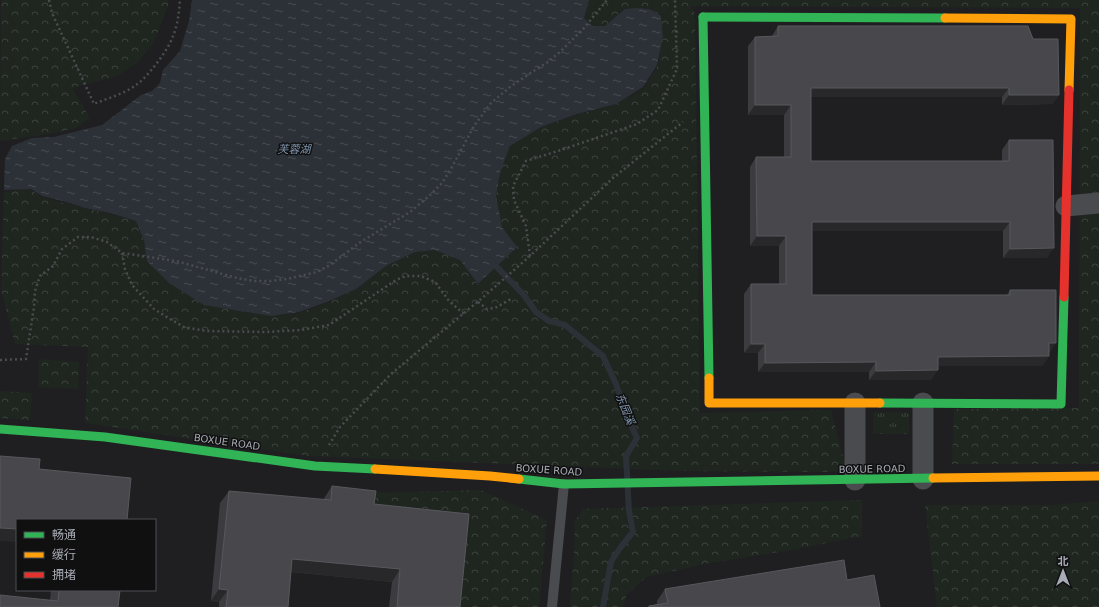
<svg xmlns="http://www.w3.org/2000/svg" width="1099" height="607" font-family="'DejaVu Sans','Noto Sans SC',sans-serif">
<style>
.built{fill:#1f1f21;fill-rule:evenodd}
.grass{fill:url(#grass-tufts)}
.forest{fill:url(#forest-crowns)}
.water{fill:url(#water-ripples)}
.lines{fill:none;stroke-linecap:round;stroke-linejoin:round}
.stream{stroke:#2c3138;stroke-width:6}
.path{stroke:#4b4c4f;stroke-width:2.5;stroke-dasharray:2 3;stroke-linecap:butt}
.lane{stroke:#4a4b4e;stroke-width:10}
.street{stroke:#4a4b4e;stroke-width:21}
.fast{stroke:#30b455;stroke-width:9}
.slow{stroke:#ff9f0a;stroke-width:9}
.jam{stroke:#e5322d;stroke-width:9}
.wall{fill:#3c3c40}
.shaded-wall{fill:#28282a}
.building{fill:#48484c;stroke:#57585d}
.labels{text-anchor:middle;dominant-baseline:central;stroke-width:3;stroke-linejoin:round;paint-order:stroke}
.street-label{font-size:10px;fill:#a8abb5;stroke:#101011}
.water-label{font-size:11px;font-style:italic;fill:#8196ae;stroke:#101011}
</style>
<defs>
<pattern id="grass-tufts" width="24" height="20" patternUnits="userSpaceOnUse"><rect width="24" height="20" fill="#1f2620"/><path d="M3 7l-1-3M5 7V3M7 7l1-3M15 17l-1-3M17 17v-4M19 17l1-3" fill="none" stroke="#3d433e"/></pattern>
<pattern id="forest-crowns" width="20" height="18" patternUnits="userSpaceOnUse"><rect width="20" height="18" fill="#1f2620"/><path d="M2 6a3 3 0 1 1 6 0M12 15a3 3 0 1 1 6 0" fill="none" stroke="#3d433e"/></pattern>
<pattern id="water-ripples" width="26" height="14" patternUnits="userSpaceOnUse"><rect width="26" height="14" fill="#2c3138"/><path d="M2 4q2-2 4 0t4 0M15 11q2-2 4 0t4 0" fill="none" stroke="#484c53"/></pattern>
</defs>
<rect width="100%" height="100%" fill="#151516"/>
<path class="built" d="M0 0H1099V607H0ZM17 520H155V590H17Z"/>
<rect class="grass" x="873" y="412" width="36" height="22"/>
<g class="forest">
<polygon points="1,0 168,0 168,6 153,44 138,62 117,76 72,88 90,118 76,128 55,133 0,141"/>
<polygon points="589,0 1099,0 1099,464 952,464 954,409 1079,408 1080,8 691,6 695,14 700,413 831,410 847,472 682,471 308,456 85,423 88,347 15,344 1,289 4,192 30,189 41,197 136,221 144,240 147,261 169,283 204,305 271,316 299,313 327,303 356,289 386,266 415,252 435,250 460,260 478,285 517,247 502,227 496,196 500,173 510,146 541,127 577,115 616,104 644,88 658,65 663,37 661,16 650,8 636,8 624,9 605,26 592,26 584,18"/>
<polygon points="39,359 79,362 78,389 38,387"/>
<polygon points="0,391 32,393 30,420 0,418"/>
<polygon points="481,490 547,520 539,607 457,607 369,513 370,493"/>
<polygon points="862,500 862,536 791,550 710,563 646,577 627,594 623,607 570,607 574,552 575,521 583,509"/>
<polygon points="1099,501 1099,607 937,607 925,505 1052,505"/>
</g>
<polygon class="water" points="192,0 589,0 584,18 592,26 605,26 625,9 636,8 650,9 661,16 663,37 657,65 643,87 616,104 577,114 541,127 510,146 500,173 496,196 502,227 517,247 478,284 460,260 435,250 415,252 386,266 356,289 327,302 299,312 271,316 204,305 169,283 147,261 144,240 136,221 110,213 85,208 63,201 42,196 31,189 4,190 5,159 12,146 32,138 54,137 102,125 141,95 152,91 160,83 163,70 180,51 189,21"/>
<g class="lines">
<polyline class="stream" points="491,261 523,294 536,312 549,321 565,325 603,356 616,384 627,416 637,438 626,456 629,511 633,532 620,548 611,562 603,607"/>
<g class="path">
<path d="M49 0 52 13 94 104C108 98 124 94 136 85 147 78 169 49 173 36 178 24 179 12 180 0"/>
<polyline points="122,253 125,269 132,285 154,309 170,319 184,327 206,331 266,332 301,330 329,325 396,280 406,276 421,276 435,282 449,301 464,314"/>
<polyline points="530,256 526,226 514,200 513,186 526,161 558,151 637,124 658,110 677,69 675,0"/>
<polyline points="478,302 487,309 495,308 511,299"/>
<polyline points="0,360 26,359 34,307 35,291 40,276 53,266 62,249 78,237 91,237 107,242 122,253 176,261 237,278 254,281 271,281 287,279 317,272 330,265 359,243 410,212 429,196 442,183 452,167 474,126 491,103 510,87 532,72 548,62 561,51 584,28 607,0"/>
<polyline points="329,445 340,427 391,374 481,299 530,256 613,178 683,122"/>
</g>
<polyline class="lane" points="552,607 564,484"/>
<g class="street">
<polyline points="1066,206 1099,203"/>
<polyline points="855,403 855,480"/>
<polyline points="923,403 923,479"/>
</g>
<g class="fast">
<polyline points="703,17 945,18"/>
<polyline points="703,17 709,378"/>
<polyline points="880,403 1061,404 1064,297"/>
<polyline points="0,429 105,437 315,466 375,469"/>
<polyline points="519,479 564,484 933,478"/>
</g>
<g class="slow">
<polyline points="945,18 1071,19 1069,90"/>
<polyline points="709,378 709,403 880,403"/>
<polyline points="375,469 490,476 519,479"/>
<polyline points="933,478 1099,476"/>
</g>
<polyline class="jam" points="1064,297 1069,90"/>
</g>
<g class="wall">
<polygon points="778,26 1033,39 1059,95 1052,104 1002,105 1002,97 811,97 811,161 1002,161 1002,150 1009,140 1047,258 1003,258 1003,231 812,231 812,295 1007,295 1010,290 1050,352 1049,352 1049,356 1042,366 938,366 931,380 869,380 869,372 758,372 758,353 744,353 744,294 751,284 779,284 779,246 750,246 750,167 756,157 784,157 784,115 748,115 748,46 755,37 772,36"/>
<polygon points="332,486 374,504 460,607 389,607 392,582 291,572 288,607 219,607 219,602 211,601 220,503 229,491 323,500"/>
<polygon points="847,580 880,607 648,607 649,606 657,604 657,601 665,589"/>
<polygon points="51,590 120,590 118,607 50,600"/>
</g>
<g class="shaded-wall">
<polygon points="811,88 1009,88 1002,97 804,97"/>
<polygon points="1009,95 1059,95 1052,104 1002,105"/>
<polygon points="755,105 791,105 784,115 748,115"/>
<polygon points="812,222 1010,222 1003,231 805,231"/>
<polygon points="757,236 786,236 779,246 750,246"/>
<polygon points="1054,248 1047,258 1003,258 1010,249"/>
<polygon points="1049,343 1056,343 1050,352 1042,353"/>
<polygon points="751,344 765,344 758,353 744,353"/>
<polygon points="1049,356 1042,366 931,366 938,357"/>
<polygon points="876,362 869,372 758,372 765,363"/>
<polygon points="938,370 931,380 869,380 876,371"/>
<polygon points="0,528 17,529 17,542 0,541"/>
<polygon points="292,559 400,569 392,582 283,571"/>
<polygon points="219,589 228,590 219,602 211,601"/>
</g>
<g class="building">
<polygon points="778,26 1028,26 1033,39 1058,39 1059,95 1009,95 1009,88 811,88 811,161 1009,161 1009,140 1053,140 1054,248 1010,249 1010,222 812,222 812,295 1010,295 1010,290 1056,290 1056,343 1049,343 1049,356 938,357 938,370 876,371 876,362 765,363 765,344 751,344 751,284 786,284 786,236 757,236 756,157 791,157 791,105 755,105 755,37 778,36"/>
<polygon points="0,456 40,459 39,469 131,478 127,520 17,520 17,529 0,528"/>
<polygon points="332,486 376,491 374,504 469,514 460,607 397,607 400,569 292,559 288,607 226,607 228,590 219,589 229,491 331,500"/>
<polygon points="844,560 847,580 874,575 880,607 649,607 649,606 668,603 665,589"/>
<polygon points="59,590 120,590 118,607 0,607 0,595 58,601"/>
</g>
<g class="labels">
<g class="street-label">
<text transform="translate(227 442) rotate(8)">BOXUE ROAD</text>
<text transform="translate(872 469) rotate(-1)">BOXUE ROAD</text>
<text transform="translate(549 470) rotate(4)">BOXUE ROAD</text>
</g>
<g class="water-label">
<text x="294" y="149">芙蓉湖</text>
<text transform="translate(625 409) rotate(68)">东园溪</text>
</g>
</g>
<rect x="16" y="519" width="140" height="72" fill="#101011" stroke="#4d4e53"/>
<rect x="24" y="532" width="20" height="6" fill="#30b455" stroke="#4d4e53"/>
<text x="52" y="539" font-size="12" fill="#a8abb5">畅通</text>
<rect x="24" y="552" width="20" height="6" fill="#ff9f0a" stroke="#4d4e53"/>
<text x="52" y="559" font-size="12" fill="#a8abb5">缓行</text>
<rect x="24" y="572" width="20" height="6" fill="#e5322d" stroke="#4d4e53"/>
<text x="52" y="579" font-size="12" fill="#a8abb5">拥堵</text>
<g transform="translate(1063 571)" stroke="#101011" stroke-width="3" paint-order="stroke">
<path d="M0-3L7 15L0 10L-7 15Z" fill="#a8abb5"/>
<text y="-6" font-size="11" font-weight="bold" text-anchor="middle" fill="#a8abb5">北</text>
</g>
</svg>
